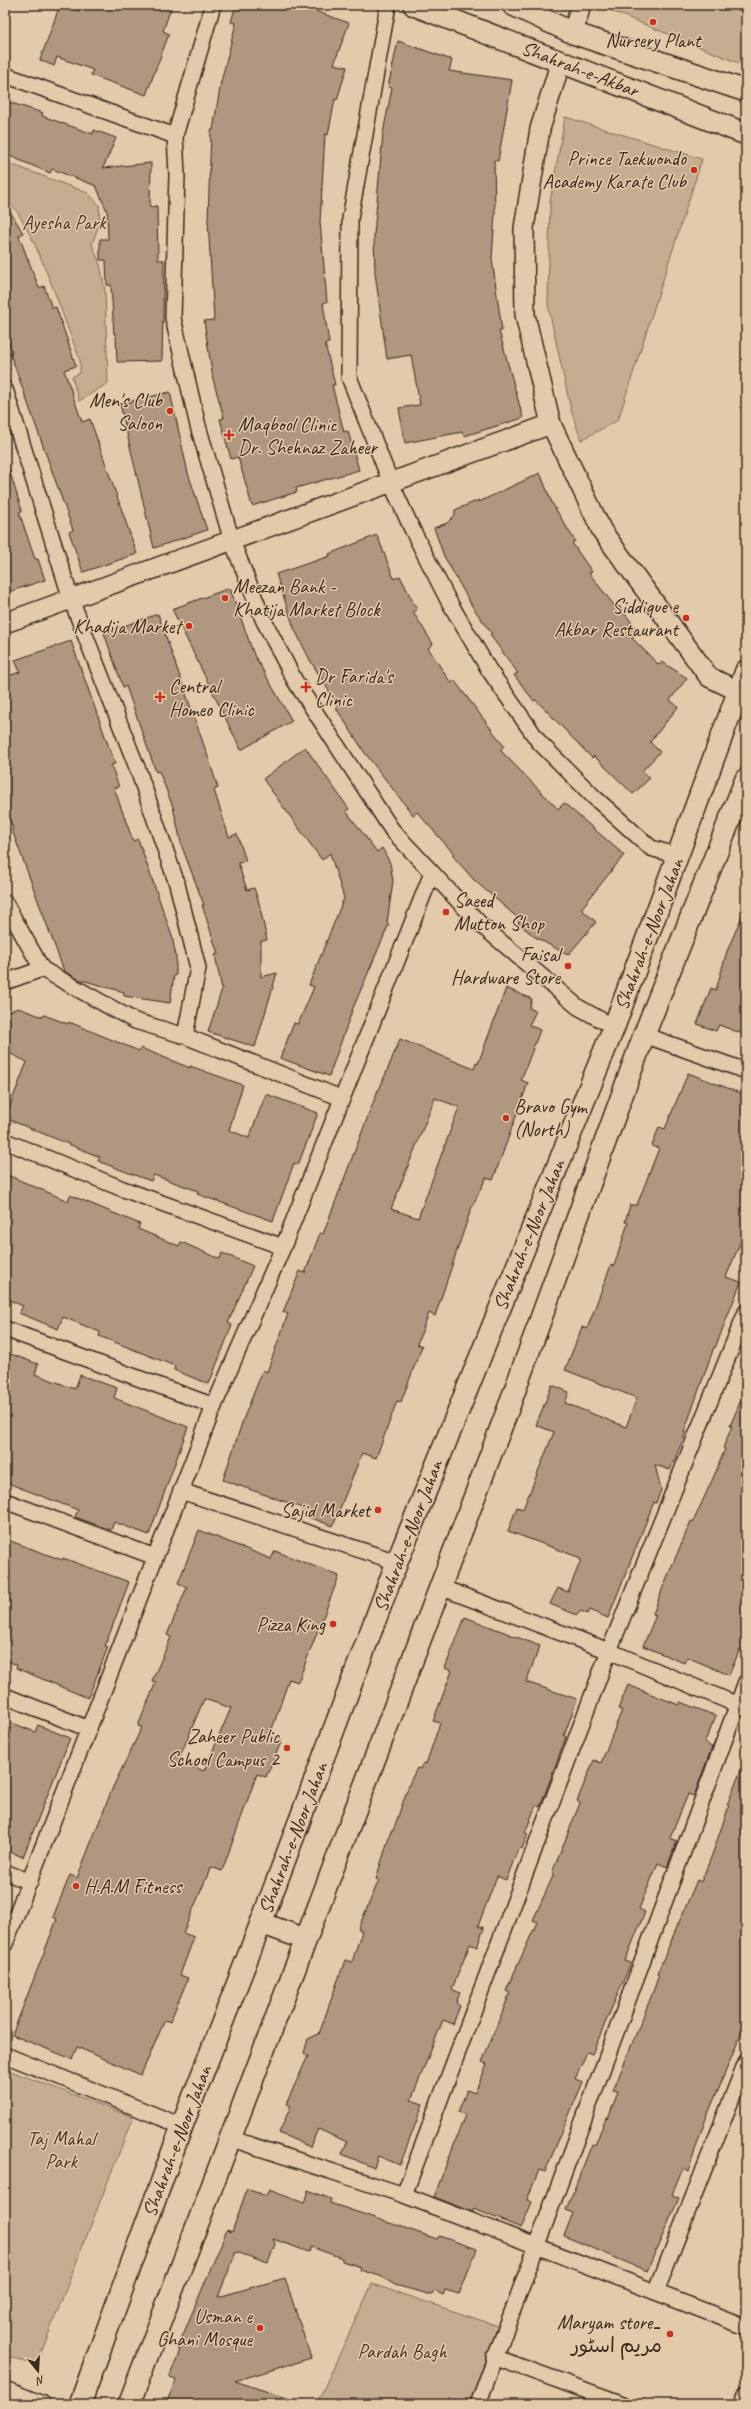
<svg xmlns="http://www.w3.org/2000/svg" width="751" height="2409" font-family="Caveat,'Playpen Sans Arabic',sans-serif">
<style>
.green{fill:#c4ad91;stroke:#806c58}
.building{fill:#af987f;stroke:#3b2a1e;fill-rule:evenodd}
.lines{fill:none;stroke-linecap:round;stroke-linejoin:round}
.minor-casing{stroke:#3b2a1e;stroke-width:18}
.tertiary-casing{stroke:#3b2a1e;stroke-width:22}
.secondary-casing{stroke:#3b2a1e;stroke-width:24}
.minor{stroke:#e2caaa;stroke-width:15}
.tertiary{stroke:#e2caaa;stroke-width:19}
.secondary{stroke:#e2caaa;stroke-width:21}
.poi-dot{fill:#c8321e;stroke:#e2caaa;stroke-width:1.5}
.labels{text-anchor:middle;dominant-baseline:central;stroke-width:3;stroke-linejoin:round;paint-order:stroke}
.poi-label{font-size:20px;fill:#3b2a1e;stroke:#e2caaa;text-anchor:end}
.street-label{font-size:20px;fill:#3b2a1e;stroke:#e2caaa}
.park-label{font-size:20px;fill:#49372a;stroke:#e2caaa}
</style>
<rect width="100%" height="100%" fill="#e2caaa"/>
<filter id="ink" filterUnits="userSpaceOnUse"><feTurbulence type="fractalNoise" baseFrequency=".025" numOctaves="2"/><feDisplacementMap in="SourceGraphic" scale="8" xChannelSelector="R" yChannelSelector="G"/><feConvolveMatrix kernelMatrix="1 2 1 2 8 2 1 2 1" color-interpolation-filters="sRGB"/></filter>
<g filter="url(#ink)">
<g class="green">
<polygon points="597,5 746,5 746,66"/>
<polygon points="565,117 702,159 618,420 581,440 571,410 548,305 550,202"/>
<path d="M5 162 88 193 99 205 100 222 92 244 100 264 105 291 108 383 79 401 72 377 80 373V360C67 328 30 214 5 199Z"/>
<polygon points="5,2069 133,2117 36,2366 5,2355"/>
<polygon points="372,2284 510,2330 480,2404 317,2403"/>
</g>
<g class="building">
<polygon points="60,5 79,11 80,5 172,5 163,31 169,34 146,95 91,75 93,70 57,57 54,66 40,60"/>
<polygon points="236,5 298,5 349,23 334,64 347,67 337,100 335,99 328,135 325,134 320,222 327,302 323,303 329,343 325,344 335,385 332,385 344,432 348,431 359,470 296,488 297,492 252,506 238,457 231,459 220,419 224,418 213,379 204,321 214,320 208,221 211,130 213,130 221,82 236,23 231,22"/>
<polygon points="398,41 452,60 449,71 512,80 498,161 494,160 495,212 492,259 502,331 499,331 523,418 464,436 462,432 405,443 399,408 420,405 411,355 387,359 375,273 374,235 383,133 392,88 388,87"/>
<polygon points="5,101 43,113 42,116 93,134 94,130 116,138 103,168 151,163 150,207 157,206 158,260 164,260 162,361 117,362 116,334 114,334 111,285 107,285 106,260 100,260 100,239 108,239 107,211 96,186 52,169 50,173 5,154"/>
<polygon points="5,203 23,233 19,236 39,288 44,286 52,308 56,307 76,366 64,370 82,422 90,419 137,554 83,572 69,532 73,530 10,353 12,352 5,331"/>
<polygon points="170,392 188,473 207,530 154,548 120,404"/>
<polygon points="8,466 22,511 19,512 35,559 38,559 45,580 5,593 5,467"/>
<polygon points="540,473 552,503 575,541 572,543 592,572 589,573 617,609 619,606 639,632 632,638 659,665 662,662 687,678 670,700 678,707 650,742 660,752 642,771 650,778 633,794 594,756 592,758 536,700 534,701 514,675 518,673 490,635 492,634 472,606 444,556 434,528 447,523 455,515 455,510 479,500 479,502"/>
<polygon points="377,535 394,579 400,576 417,610 413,612 433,644 428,648 451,683 454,680 504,746 500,750 558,809 564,803 624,855 581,909 596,922 568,955 535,937 518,923 520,920 474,880 452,855 454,854 417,812 413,815 365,753 336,708 338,706 310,660 294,628 276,574 330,556 329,554"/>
<polygon points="230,588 254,655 292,721 241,750 172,609"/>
<polygon points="158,614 207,754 218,788 214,790 229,837 237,834 246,861 238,863 247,890 254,888 259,903 267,940 261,941 261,977 277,973 255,1047 208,1032 222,989 215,955 218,954 202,905 204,905 182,847 173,807 159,771 156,772 126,686 123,687 104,633"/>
<polygon points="71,641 115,764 111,765 119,787 114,788 133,841 138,839 172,936 176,957 176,975 174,975 170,1003 124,996 124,992 78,979 64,971 12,830 13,829 5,804 5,677 20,672 15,660"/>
<polygon points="305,747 349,809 346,811 377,852 382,848 390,863 393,881 387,923 389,924 353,1008 329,1076 280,1058 294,1023 298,1024 314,987 309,985 344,898 330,853 322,860 263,779"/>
<polygon points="746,907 746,1035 719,1025 716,1031 697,1024 711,988 716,990 727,951"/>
<path d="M506 988 532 999 529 1008 536 1011 529 1025 540 1030 521 1080 528 1083 493 1180 486 1178 471 1209 435 1316 429 1313 417 1344 422 1346 401 1402 397 1401 376 1458 362 1453 333 1526 300 1514 303 1508 223 1480 243 1420 263 1370 267 1372 288 1314 283 1312 300 1271 305 1273 320 1233 323 1234 378 1090H379L400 1039 474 1069 476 1063 478 1064ZM435 1098 459 1107 418 1218 391 1209Z"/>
<polygon points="18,1008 43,1017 44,1015 68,1024 69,1022 139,1051 141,1048 190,1068 190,1066 243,1085 229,1130 249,1138 266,1094 318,1113 298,1165 294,1163 273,1221 197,1194 198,1191 154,1175 151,1181 121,1170 98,1161 100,1157 5,1118 27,1062 5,1051 5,1013"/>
<polygon points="688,1073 746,1095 746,1229 726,1277 741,1282 715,1348 714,1347 684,1432 686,1433 670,1470 655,1465 661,1490 656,1503 654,1502 608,1618 590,1610 588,1614 581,1611 577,1615 550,1604 558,1588 568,1592 581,1560 578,1558 578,1557 508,1531 517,1507 523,1509 554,1432 536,1425 552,1385 569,1392 565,1403 626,1427 637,1398 565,1370 582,1327 587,1329 611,1265 614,1266 628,1223 625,1222 630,1205 637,1205 659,1148 652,1146 659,1127 665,1129"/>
<polygon points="5,1174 68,1201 70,1195 140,1224 138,1229 179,1246 181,1242 220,1259 222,1253 253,1266 228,1323 232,1325 209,1384 174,1370 175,1366 99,1336 100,1332 63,1317 58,1329 19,1313 23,1306 5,1298"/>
<polygon points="5,1352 38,1364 35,1374 75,1389 80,1375 117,1388 114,1398 188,1427 149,1535 114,1522 111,1530 75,1517 78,1510 5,1482"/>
<polygon points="746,1388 746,1652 740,1649 729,1675 687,1657 684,1663 643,1646 656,1615 653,1614 663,1587 691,1521 693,1522 714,1476 725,1449 723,1448 732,1426 730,1426"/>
<path d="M199 1530 271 1559 275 1551 339 1576 298 1682 289 1679 270 1735 282 1740 266 1777 257 1774 222 1871 211 1867 183 1933 194 1937 180 1975 188 1978 170 2022 165 2020 141 2075 77 2047 72 2059 12 2035 57 1919 53 1917 70 1875 77 1878 113 1787 142 1727 138 1726 156 1682 152 1681 171 1637 167 1635 187 1587 178 1583ZM204 1699 231 1708 204 1771 178 1761Z"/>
<polygon points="5,1539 62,1560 63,1558 129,1582 105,1646 108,1647 88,1698 16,1668 17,1665 5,1660"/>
<polygon points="465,1617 540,1646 526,1682 577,1699 564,1736 566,1737 540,1807 536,1805 525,1833 528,1834 522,1849 519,1847 506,1880 497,1876 478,1926 484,1928 477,1947 470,1944 452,1989 460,1993 456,2003 460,2006 453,2024 443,2020 411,2100 423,2104 400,2165 378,2156 374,2168 342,2154 347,2142 318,2129 310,2147 279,2133 291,2106 286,2104 308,2056 304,2053 308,2039 319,2034 345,1960 352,1962 362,1931 358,1929 379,1880 376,1879 391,1831 393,1831 410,1782 417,1768 420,1769 423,1763 426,1764 440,1723 433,1721 452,1671 445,1668"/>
<polygon points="628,1685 679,1705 680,1702 716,1716 704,1743 712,1747 694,1796 688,1794 670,1838 677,1841 667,1867 658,1863 639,1909 645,1912 625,1961 631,1963 592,2054 587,2052 575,2079 583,2082 545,2172 539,2170 527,2200 532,2202 521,2228 474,2209 473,2212 434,2197 465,2115 458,2112 467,2090 475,2093 487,2064 482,2062 510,1993 506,1991 537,1922 533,1920 554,1874 552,1873 580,1803 577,1801 594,1760 601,1763 622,1710 618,1709"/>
<polygon points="5,1720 35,1732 38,1725 70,1738 23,1857 5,1850"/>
<polygon points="745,1760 746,2022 703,2126 688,2171 683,2168 672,2195 679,2198 647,2271 564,2236 573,2213 566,2210 592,2144 595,2145 606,2118 608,2119 618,2092 613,2091 651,1997 659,1975 657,1974 697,1880 701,1882 712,1855 729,1806 727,1805"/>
<polygon points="247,2189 266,2196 269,2190 304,2203 308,2190 331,2199 330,2203 354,2211 437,2239 439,2236 477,2249 459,2294 445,2290 443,2295 434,2291 432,2295 395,2285 380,2276 360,2270 361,2267 342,2261 342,2258 311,2247 309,2252 273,2239 275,2244 268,2263 236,2252 218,2297 285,2278 311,2358 235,2381 295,2401 294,2404 166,2404 176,2380 169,2378 180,2350 177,2349 227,2230 232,2232"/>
</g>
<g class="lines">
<defs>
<g id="minor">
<polyline points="213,5 175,136 177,174 173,318 198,426 232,541 263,619 295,681 392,830 481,925 578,1007 614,1027"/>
<polyline points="388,5 350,219 349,377 391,483 412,529 448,600 489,670 539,742 594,797 651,848 678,856"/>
<polyline points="5,75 175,136"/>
<polyline points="5,389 71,599 138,770 177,884 198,968 185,1036"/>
<polyline points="5,903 42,969 135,1021 185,1036 341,1098"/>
<polyline points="5,982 42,969"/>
<polyline points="644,1035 746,1071"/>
<polyline points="5,1141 123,1189 283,1247"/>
<polyline points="5,1329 214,1406"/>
<polyline points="181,1491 397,1562"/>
<polyline points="5,1501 155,1557"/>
<polyline points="440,1587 609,1651 745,1708"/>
<polyline points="5,1696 89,1729"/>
<polyline points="5,1872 30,1882"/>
<polyline points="5,1944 214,1406 283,1247 432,873"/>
<polyline points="5,2055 182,2126"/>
<polyline points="229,2138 404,2195 746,2327"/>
<polyline points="404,2195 609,1651 746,1312"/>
<polyline points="656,2292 746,2062"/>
<polyline points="494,2357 623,2404"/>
<polyline points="5,2389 43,2404"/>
<polyline points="478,2404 746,1682"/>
<polyline points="742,2404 746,2393"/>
</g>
<g id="tertiary">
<polyline points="573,33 581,5"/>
<polyline points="561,61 540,129 524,228 525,315 551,424 602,531 709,677 738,691"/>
<polyline points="5,623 551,424"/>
</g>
<g id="secondary">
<polyline points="414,5 746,134"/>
<polyline points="513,5 573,33 746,91"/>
<polyline points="261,1923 305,1939"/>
<polyline points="80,2404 182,2126 261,1923 397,1562 614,1027 746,671"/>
<polyline points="129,2404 508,1409 644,1035 746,779"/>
</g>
</defs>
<use href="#minor" class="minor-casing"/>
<use href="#tertiary" class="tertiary-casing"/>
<use href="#secondary" class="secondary-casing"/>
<use href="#minor" class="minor"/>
<use href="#tertiary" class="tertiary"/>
<use href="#secondary" class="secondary"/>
</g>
</g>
<g class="poi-dot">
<circle cx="653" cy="22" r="4"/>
<circle cx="694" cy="170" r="4"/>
<circle cx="170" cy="411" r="4"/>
<path d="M227 429h4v4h4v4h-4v4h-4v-4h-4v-4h4z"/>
<circle cx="225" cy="598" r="4"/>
<circle cx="686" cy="618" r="4"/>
<circle cx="189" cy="626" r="4"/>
<path d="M304 681h4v4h4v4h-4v4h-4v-4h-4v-4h4z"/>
<path d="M158 691h4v4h4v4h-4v4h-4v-4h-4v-4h4z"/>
<circle cx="446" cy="912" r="4"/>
<circle cx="568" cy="966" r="4"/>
<circle cx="506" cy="1118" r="4"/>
<circle cx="378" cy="1510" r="4"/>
<circle cx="333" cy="1624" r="4"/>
<circle cx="287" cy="1748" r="4"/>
<circle cx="76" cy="1886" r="4"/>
<circle cx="260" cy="2328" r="4"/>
<circle cx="670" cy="2334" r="4"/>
</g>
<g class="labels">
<g class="poi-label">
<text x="653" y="40" text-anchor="middle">Nursery Plant</text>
<text x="686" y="158">Prince Taekwondo<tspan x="686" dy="23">Academy Karate Club</tspan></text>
<text x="162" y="400">Men's Club<tspan x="162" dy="23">Saloon</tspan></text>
<text x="238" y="424" text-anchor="start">Maqbool Clinic<tspan x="238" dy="23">Dr. Shehnaz Zaheer</tspan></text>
<text x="233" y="586" text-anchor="start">Meezan Bank -<tspan x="233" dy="23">Khatija Market Block</tspan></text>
<text x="678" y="606">Siddique e<tspan x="678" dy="23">Akbar Restaurant</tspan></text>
<text x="181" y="626">Khadija Market</text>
<text x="315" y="676" text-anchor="start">Dr Farida's<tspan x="315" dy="23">Clinic</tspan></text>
<text x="169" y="686" text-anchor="start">Central<tspan x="169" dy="23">Homeo Clinic</tspan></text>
<text x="454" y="900" text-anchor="start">Saeed<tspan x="454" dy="23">Mutton Shop</tspan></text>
<text x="560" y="954">Faisal<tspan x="560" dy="23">Hardware Store</tspan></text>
<text x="514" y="1106" text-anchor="start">Bravo Gym<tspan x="514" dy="23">(North)</tspan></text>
<text x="370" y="1510">Sajid Market</text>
<text x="325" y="1624">Pizza King</text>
<text x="279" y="1736">Zaheer Public<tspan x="279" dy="23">School Campus 2</tspan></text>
<text x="84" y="1886" text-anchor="start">H.A.M Fitness</text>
<text x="252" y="2316">Usman e<tspan x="252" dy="23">Ghani Mosque</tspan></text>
<text x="662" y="2322">Maryam store۔<tspan x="662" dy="23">مریم اسٹور</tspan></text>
</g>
<g class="street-label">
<text transform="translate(580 69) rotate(21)">Shahrah-e-Akbar</text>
<text transform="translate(649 934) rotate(-69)">Shahrah-e-Noor Jahan</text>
<text transform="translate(529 1235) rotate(-68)">Shahrah-e-Noor Jahan</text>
<text transform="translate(408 1536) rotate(-69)">Shahrah-e-Noor Jahan</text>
<text transform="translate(293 1838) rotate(-69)">Shahrah-e-Noor Jahan</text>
<text transform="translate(177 2141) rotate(-69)">Shahrah-e-Noor Jahan</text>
</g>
<g class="park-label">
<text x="64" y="222">Ayesha Park</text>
<text x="61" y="2138">Taj Mahal<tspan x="61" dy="23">Park</tspan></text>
<text x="402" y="2351">Pardah Bagh</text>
</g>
</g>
<rect width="751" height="2409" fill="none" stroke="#e2caaa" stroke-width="20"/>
<rect x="10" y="10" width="731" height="2389" fill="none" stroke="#3b2a1e" stroke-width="1.5" filter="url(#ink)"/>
<g transform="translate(38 2371) rotate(162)" stroke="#e2caaa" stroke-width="3" paint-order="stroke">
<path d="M0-3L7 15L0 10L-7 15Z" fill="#3b2a1e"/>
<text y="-6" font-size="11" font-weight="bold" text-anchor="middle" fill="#3b2a1e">N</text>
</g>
</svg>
